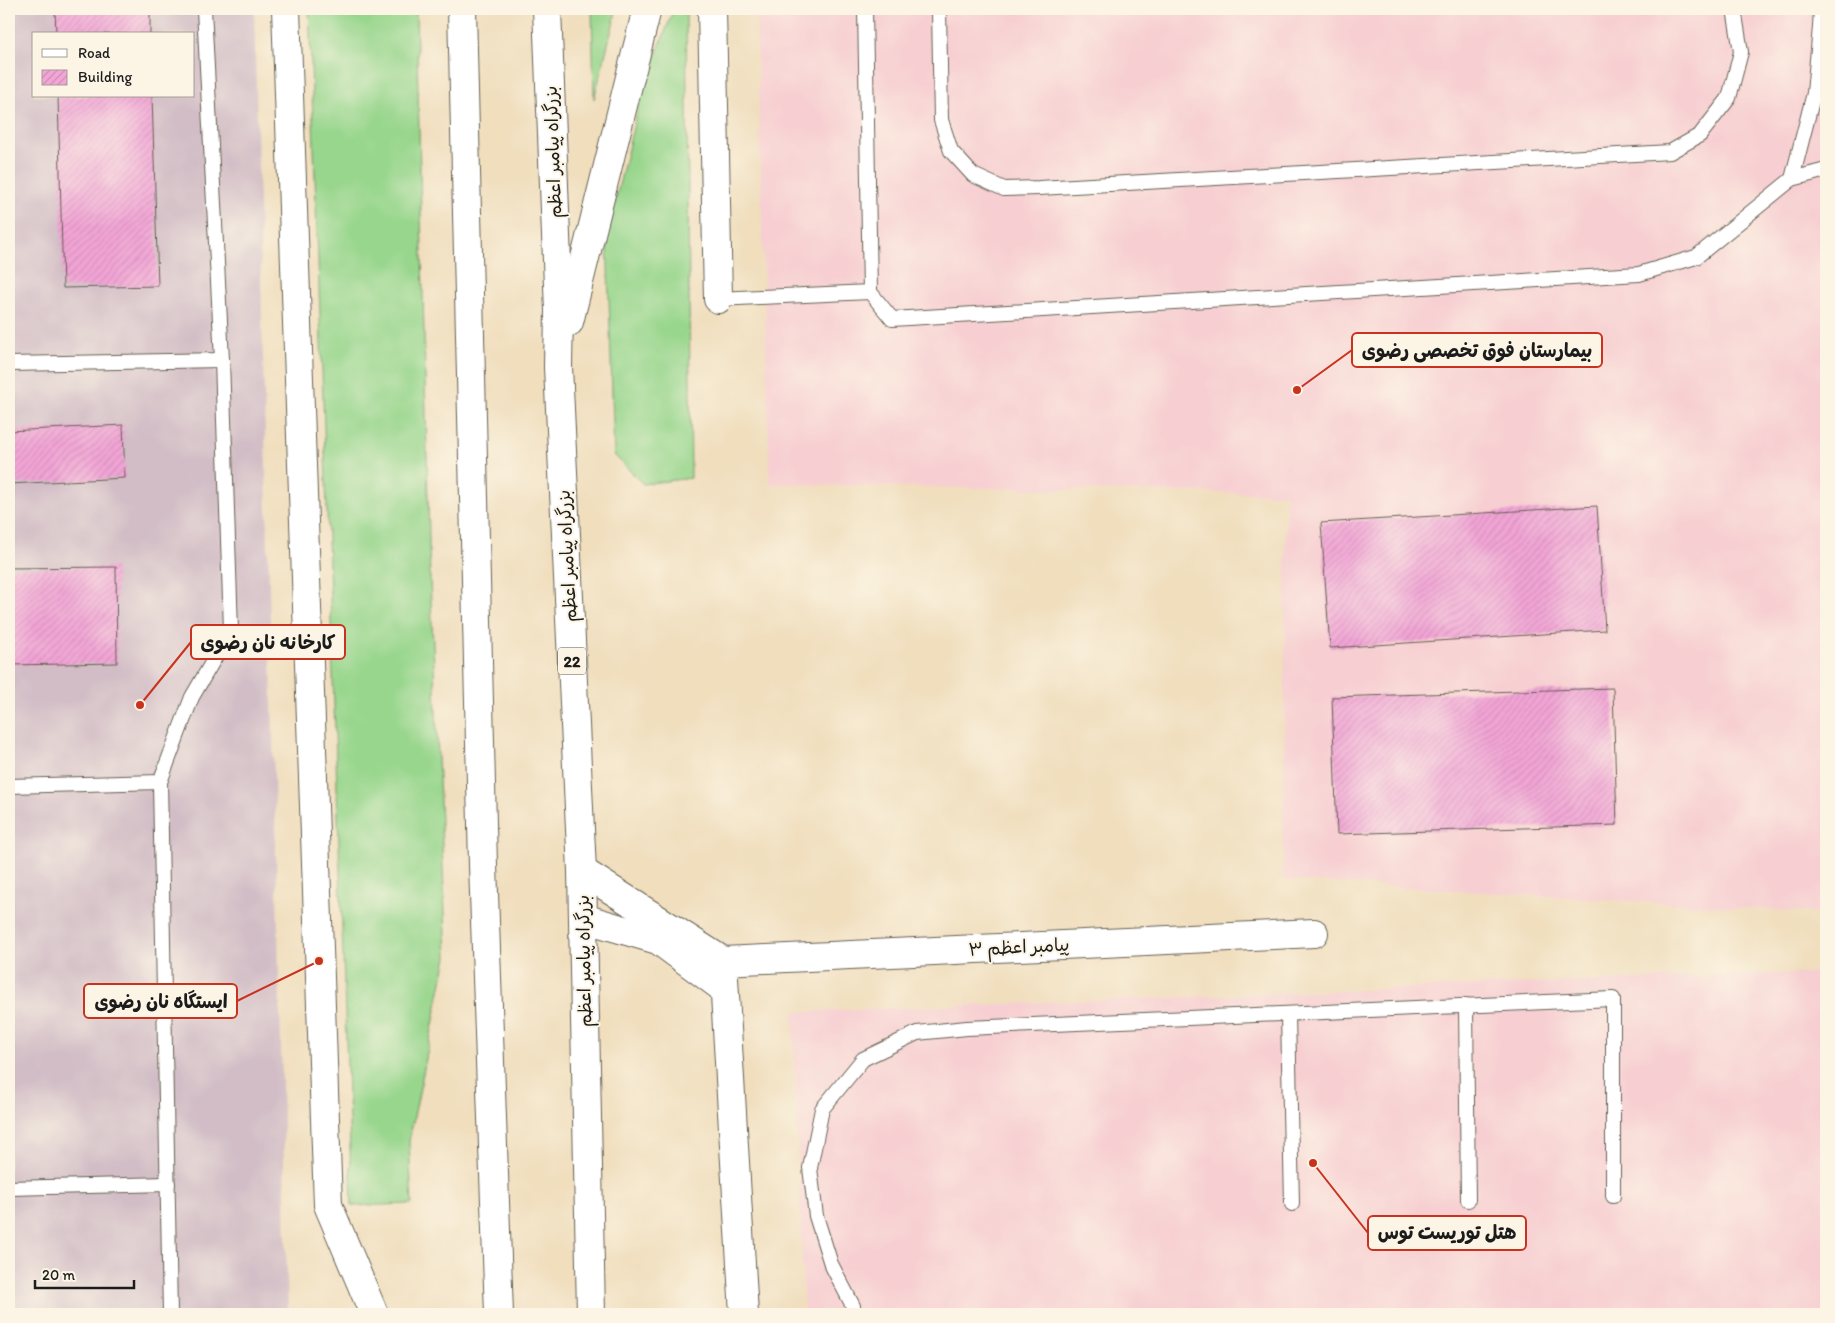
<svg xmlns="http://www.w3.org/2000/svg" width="1835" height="1323" font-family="Itim,'Playpen Sans Arabic',sans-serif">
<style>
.built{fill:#f7cfd2}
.industrial{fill:#d2bdc6;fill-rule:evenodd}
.grass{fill:#97d68c;stroke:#5a7954}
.building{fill:url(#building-hatch)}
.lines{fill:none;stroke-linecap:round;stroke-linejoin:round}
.lane-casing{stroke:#666054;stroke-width:16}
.street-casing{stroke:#666054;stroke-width:30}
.highway-casing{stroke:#666054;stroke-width:30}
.lane{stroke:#fff;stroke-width:14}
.street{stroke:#fff;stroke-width:28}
.highway{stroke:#fff;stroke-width:28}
.labels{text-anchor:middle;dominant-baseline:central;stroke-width:4;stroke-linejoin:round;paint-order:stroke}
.shield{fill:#fcf5e5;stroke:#5f5d58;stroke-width:1}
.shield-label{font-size:16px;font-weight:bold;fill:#1c1c1c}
.street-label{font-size:18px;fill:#1c1c1c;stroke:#fcf5e5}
.leader{fill:none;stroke:#c8321e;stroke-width:2}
.callout-dot{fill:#c8321e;stroke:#fcf5e5;stroke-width:2}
.callout{fill:#fcf5e5;stroke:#c8321e;stroke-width:2}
.callout-label{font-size:19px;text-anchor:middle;font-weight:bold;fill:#1c1c1c}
</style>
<defs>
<pattern id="building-hatch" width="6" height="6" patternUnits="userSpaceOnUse" patternTransform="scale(1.25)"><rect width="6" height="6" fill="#f2a5d6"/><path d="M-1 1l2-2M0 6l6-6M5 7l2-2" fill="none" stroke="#cf8db7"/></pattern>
</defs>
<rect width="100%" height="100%" fill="#fcf5e5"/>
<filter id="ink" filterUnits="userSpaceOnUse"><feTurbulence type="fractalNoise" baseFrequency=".02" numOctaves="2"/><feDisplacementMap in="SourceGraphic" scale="10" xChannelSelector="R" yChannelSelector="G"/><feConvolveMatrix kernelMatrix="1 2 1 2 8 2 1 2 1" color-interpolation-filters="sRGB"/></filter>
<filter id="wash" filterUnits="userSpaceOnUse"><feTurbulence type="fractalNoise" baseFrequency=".0096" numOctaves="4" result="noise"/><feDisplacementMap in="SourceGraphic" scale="20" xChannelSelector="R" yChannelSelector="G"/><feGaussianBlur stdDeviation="1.12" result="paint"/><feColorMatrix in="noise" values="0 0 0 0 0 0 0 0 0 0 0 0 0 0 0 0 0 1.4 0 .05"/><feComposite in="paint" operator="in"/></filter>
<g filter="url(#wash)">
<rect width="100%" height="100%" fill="#f0debd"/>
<g class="built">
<polygon points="756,9 1826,9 1826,913 1283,880 1286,494 770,484"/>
<polygon points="1826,972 1826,1314 804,1314 793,1012"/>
</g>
<path class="industrial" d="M9 9H254L288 1314H9ZM34 34H194V96H34Z"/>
<g class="grass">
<polygon points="309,9 416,9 430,578 447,957 409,1141 412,1204 352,1206"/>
<polygon points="592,9 617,9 594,99"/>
<polygon points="674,9 686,9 691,478 643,484 614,455 607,235 642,91"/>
</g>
<g id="blocks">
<g class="building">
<polygon points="55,9 150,9 150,34 56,34"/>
<polygon points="58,96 152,96 158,286 63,288"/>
<polygon points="123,425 125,478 9,484 9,431"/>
<polygon points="1597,506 1605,630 1330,648 1321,523"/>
<polygon points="116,567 117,663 9,665 9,568"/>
<polygon points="1613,688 1617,825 1337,834 1332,697"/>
</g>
</g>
</g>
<g filter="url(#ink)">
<use href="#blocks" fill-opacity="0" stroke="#666054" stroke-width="1"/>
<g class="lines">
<defs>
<g id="lane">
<polyline points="865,9 870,292 892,319 1639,274 1696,257 1792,179"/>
<polyline points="939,9 941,120 951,151 973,175 1004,189 1039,188 1670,152 1700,135 1729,98 1741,52 1734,9"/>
<polyline points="1821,9 1820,27 1823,35"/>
<polyline points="1820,27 1814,93 1792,179 1826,170"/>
<polyline points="718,299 870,292"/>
<polyline points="9,364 222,360"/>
<polyline points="9,786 160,782"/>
<polyline points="1466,1005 1468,1200"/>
<polyline points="1288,1014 1292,1204"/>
<polyline points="9,1188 168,1184"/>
<polyline points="170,1314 160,782 192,697 231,630 222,360 204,9"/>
<polyline points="853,1314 853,1306 831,1264 816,1216 810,1168 822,1109 863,1059 917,1033 967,1028 1613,999 1613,1196"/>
</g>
<polyline id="street" points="744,1314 723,961 1314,933"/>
<g id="highway">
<polyline points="286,9 328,1205 374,1314"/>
<polyline points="462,9 483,865 499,1314"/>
<polyline points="547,9 559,311 558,367 582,871 591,1314"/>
<polyline points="712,9 718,299"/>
<polyline points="569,322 647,9"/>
<polyline points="582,871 723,961"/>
<polyline points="583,918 658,940 724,989"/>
</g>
</defs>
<use href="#lane" class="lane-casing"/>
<use href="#street" class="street-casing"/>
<use href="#highway" class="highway-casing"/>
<use href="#lane" class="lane"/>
<use href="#street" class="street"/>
<use href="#highway" class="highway"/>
</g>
</g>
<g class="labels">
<rect class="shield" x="558" y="647.5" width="28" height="27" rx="4"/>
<g class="shield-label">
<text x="572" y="661">22</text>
</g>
<g class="street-label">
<text transform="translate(553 152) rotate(-92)">بزرگراه پیامبر اعظم</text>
<text transform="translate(567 556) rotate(-93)">بزرگراه پیامبر اعظم</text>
<text transform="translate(1019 947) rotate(-3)">پیامبر اعظم ۳</text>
<text transform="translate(584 961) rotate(-91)">بزرگراه پیامبر اعظم</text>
</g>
</g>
<path class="leader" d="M1297 390L1352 350M140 705L191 642M319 961L237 1001M1313 1163L1368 1233"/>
<g class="callout-dot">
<circle cx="1297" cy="390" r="5"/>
<circle cx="140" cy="705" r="5"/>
<circle cx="319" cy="961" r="5"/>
<circle cx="1313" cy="1163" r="5"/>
</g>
<g class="callout">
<rect x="1352" y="333" width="250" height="34" rx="5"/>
<rect x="191" y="625" width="154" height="34" rx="5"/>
<rect x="84" y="984" width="153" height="34" rx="5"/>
<rect x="1368" y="1216" width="158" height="34" rx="5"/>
</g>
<g class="callout-label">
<text x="1477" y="357">بیمارستان فوق تخصصی رضوی</text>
<text x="268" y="649">کارخانه نان رضوی</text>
<text x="161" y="1008">ایستگاه نان رضوی</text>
<text x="1447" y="1239">هتل توریست توس</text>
</g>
<rect width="1835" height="1323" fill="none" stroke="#fcf5e5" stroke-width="30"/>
<rect x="32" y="32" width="162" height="65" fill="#fcf5e5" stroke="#a29e95"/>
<rect x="42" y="49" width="25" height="8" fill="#ffffff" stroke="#a29e95"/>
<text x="78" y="58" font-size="15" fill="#1c1c1c">Road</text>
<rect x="42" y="70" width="25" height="15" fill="url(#building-hatch)" stroke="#a29e95"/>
<text x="78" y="82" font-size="15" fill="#1c1c1c">Building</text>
<path d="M35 1280v8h99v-8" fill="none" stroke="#1c1c1c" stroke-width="2.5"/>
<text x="42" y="1280" font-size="15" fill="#1c1c1c" stroke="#fcf5e5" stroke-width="4" paint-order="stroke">20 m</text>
</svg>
